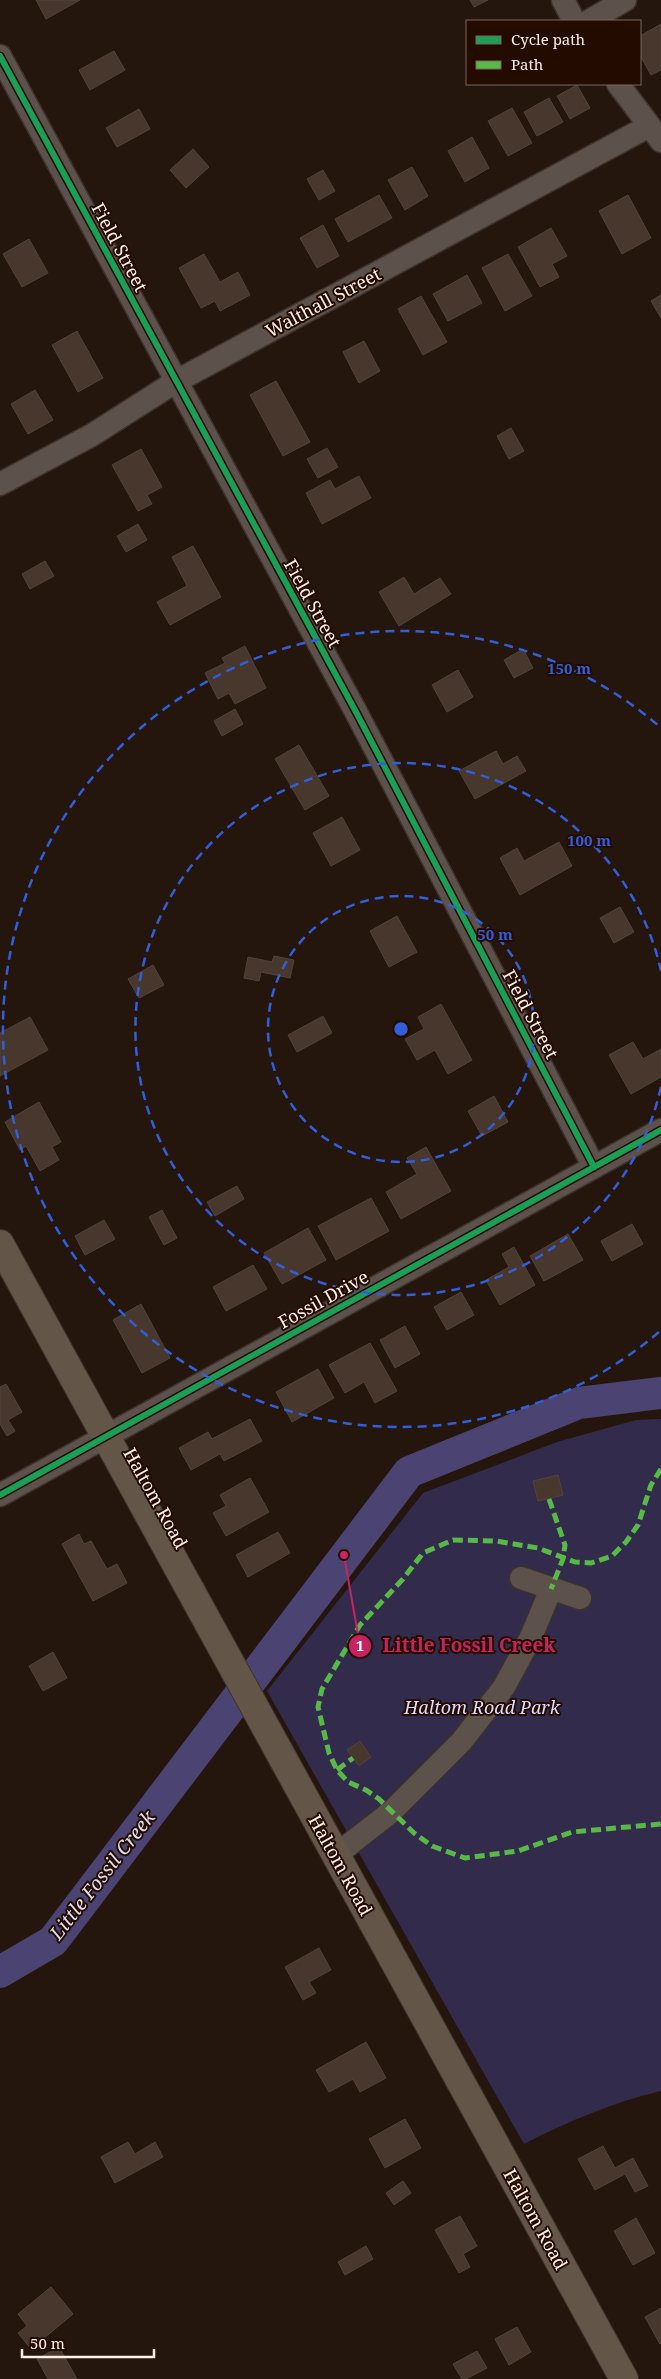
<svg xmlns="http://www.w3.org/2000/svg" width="661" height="2379" font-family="'Noto Serif',serif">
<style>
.green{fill:#322b4c}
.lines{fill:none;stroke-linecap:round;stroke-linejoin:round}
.river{stroke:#4b4473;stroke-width:32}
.building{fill:#47372c;stroke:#50443d}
.minor-casing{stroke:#3d322c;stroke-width:25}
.major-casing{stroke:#3d322c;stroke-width:30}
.minor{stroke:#5c524b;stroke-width:22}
.major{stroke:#645549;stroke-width:28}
.quiet{stroke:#58b947;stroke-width:5;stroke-dasharray:10 5;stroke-linecap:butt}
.cycleway-casing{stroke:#230b00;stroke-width:9}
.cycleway{stroke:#1a9f57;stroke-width:6}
.ring{fill:none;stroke:#335ed9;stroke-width:2.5;stroke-dasharray:9 6}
.labels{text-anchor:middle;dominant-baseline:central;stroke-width:4;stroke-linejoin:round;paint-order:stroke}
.street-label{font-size:18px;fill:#fdeee6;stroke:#230b00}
.park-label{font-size:18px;font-style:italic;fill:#dddbfe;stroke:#230b00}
.water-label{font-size:19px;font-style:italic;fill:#e0dff0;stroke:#230b00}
.centre{fill:#335ed9;stroke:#230b00;stroke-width:2.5}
.ring-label{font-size:15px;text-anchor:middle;font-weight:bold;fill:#335ed9;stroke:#230b00;stroke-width:4;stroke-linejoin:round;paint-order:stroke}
.leader{fill:none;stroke:#c52362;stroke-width:2}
.callout-dot{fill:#c52362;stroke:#230b00;stroke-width:2}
.mark-label{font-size:15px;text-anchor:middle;font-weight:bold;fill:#fff}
.callout-label{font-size:19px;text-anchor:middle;font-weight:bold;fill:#c52362;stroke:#230b00;stroke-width:4;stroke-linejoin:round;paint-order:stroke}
</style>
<rect width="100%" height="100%" fill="#24160d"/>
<path class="green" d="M661 1419V2091C611 2103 569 2121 524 2144L267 1691 423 1493 557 1442 636 1420Z"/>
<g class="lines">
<polyline class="river" points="0,1972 53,1941 409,1472 579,1403 661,1393"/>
</g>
<g class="building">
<polygon points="36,0 80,0 46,19"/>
<polygon points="470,0 488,0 474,7"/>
<polygon points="661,24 661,70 651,75 640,55 640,36"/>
<polygon points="114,51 125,70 90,90 79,70"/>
<polygon points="577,85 590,108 570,119 557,96"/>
<polygon points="549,98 563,122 537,136 524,112"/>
<polygon points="512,108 532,143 508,156 488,121"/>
<polygon points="139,109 150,129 117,147 106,128"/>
<polygon points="472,137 489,168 465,182 448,151"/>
<polygon points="193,149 209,167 186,188 170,170"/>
<polygon points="412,167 428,196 405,210 388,180"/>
<polygon points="323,170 335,191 319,200 307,179"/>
<polygon points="379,195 392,218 348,242 335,219"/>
<polygon points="628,195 651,238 622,254 599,211"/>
<polygon points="323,225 339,256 317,268 300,238"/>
<polygon points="551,228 567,256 552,264 559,277 540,287 518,247"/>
<polygon points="29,239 48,273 22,287 3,254"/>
<polygon points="204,254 220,282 238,272 250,295 220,311 215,301 201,308 179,268"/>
<polygon points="508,254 532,296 505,311 482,268"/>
<polygon points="467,275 482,303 448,321 433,294"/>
<polygon points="661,295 661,318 651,301"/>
<polygon points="421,296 447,342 423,355 398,309"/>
<polygon points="77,331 103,378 78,392 52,345"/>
<polygon points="364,341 380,371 359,383 343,352"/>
<polygon points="276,381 310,442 283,456 250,395"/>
<polygon points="35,390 53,420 28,434 11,404"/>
<polygon points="511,428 524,451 509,459 497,436"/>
<polygon points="327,448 338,467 318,478 307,459"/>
<polygon points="141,449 162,487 147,495 152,504 138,511 112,465"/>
<polygon points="359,476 371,498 322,524 306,493 330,480 335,489"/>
<polygon points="138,524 147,540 126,552 117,536"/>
<polygon points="193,546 221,597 170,625 157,602 187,586 172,557"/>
<polygon points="45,561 54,576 30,589 22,574"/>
<polygon points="404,577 414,594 440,578 451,594 399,626 379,592"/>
<polygon points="245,646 266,688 235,704 229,693 218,699 205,673 225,663 222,658"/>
<polygon points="523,649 533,668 514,678 504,660"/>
<polygon points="458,670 473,697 447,712 432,685"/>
<polygon points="235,709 243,724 222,736 214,721"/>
<polygon points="299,745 329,796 305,810 275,759"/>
<polygon points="496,751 503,764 517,756 526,771 475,799 459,771"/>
<polygon points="342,817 360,850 331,866 313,833"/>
<polygon points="559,842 572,866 520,895 500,858 517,848 524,861"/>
<polygon points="620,907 634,932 614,943 600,918"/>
<polygon points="397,916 417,952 389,967 370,931"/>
<polygon points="274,956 294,960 290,978 261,972 259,981 244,978 248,957 272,962"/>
<polygon points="153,965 164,985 139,998 128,979"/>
<polygon points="441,1004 472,1060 448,1074 435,1050 417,1060 405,1039 424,1029 418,1017"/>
<polygon points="323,1016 332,1033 297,1052 288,1035"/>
<polygon points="30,1017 48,1050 0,1076 0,1033"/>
<polygon points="633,1042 643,1059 661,1049 661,1077 631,1094 609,1055"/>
<polygon points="494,1096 508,1122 482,1136 468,1111"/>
<polygon points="39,1102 61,1142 52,1147 59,1160 40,1171 26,1146 20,1150 5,1122"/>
<polygon points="426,1147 451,1191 401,1219 386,1192 417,1174 407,1158"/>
<polygon points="237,1186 244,1199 215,1216 207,1202"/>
<polygon points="371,1198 389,1231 336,1260 318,1226"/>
<polygon points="162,1210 177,1238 164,1245 149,1217"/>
<polygon points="104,1220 115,1239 85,1255 75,1236"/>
<polygon points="632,1224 643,1244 612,1261 601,1241"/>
<polygon points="308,1228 326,1260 282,1284 264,1253"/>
<polygon points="568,1234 583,1260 544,1281 530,1256"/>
<polygon points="514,1247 535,1285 500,1305 486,1280 509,1267 502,1254"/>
<polygon points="253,1265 267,1289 226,1311 213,1287"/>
<polygon points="461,1292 474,1315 447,1330 434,1307"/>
<polygon points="141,1304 170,1358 142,1373 113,1320"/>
<polygon points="405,1326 420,1354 395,1368 380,1340"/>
<polygon points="370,1343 397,1391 375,1403 364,1382 345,1393 329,1365"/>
<polygon points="318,1369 334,1398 292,1422 276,1392"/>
<polygon points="6,1384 22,1412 8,1420 15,1431 7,1436 0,1424 0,1387"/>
<polygon points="250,1419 262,1441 224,1461 220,1454 191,1470 179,1448 208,1432 212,1439"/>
<polygon points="558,1475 563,1495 538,1501 533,1481"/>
<polygon points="250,1478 269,1512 226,1536 213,1513 226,1506 220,1495"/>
<polygon points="278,1532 290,1553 248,1577 236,1555"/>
<polygon points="79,1534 84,1544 91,1541 107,1569 117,1564 127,1583 93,1601 62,1544"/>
<polygon points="53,1652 67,1678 43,1691 29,1666"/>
<polygon points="360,1741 371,1757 359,1766 347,1750"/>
<polygon points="319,1948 331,1970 309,1982 316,1993 303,2000 285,1967"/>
<polygon points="366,2042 386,2078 360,2092 353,2079 329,2092 316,2070"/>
<polygon points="405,2119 421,2148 385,2168 369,2139"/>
<polygon points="128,2142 135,2154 155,2142 163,2157 115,2183 101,2157"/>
<polygon points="603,2146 615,2168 633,2158 648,2186 635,2192 625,2174 595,2190 578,2159"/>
<polygon points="403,2181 411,2193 394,2205 386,2193"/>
<polygon points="460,2216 477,2246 463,2254 470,2267 459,2273 435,2230"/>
<polygon points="636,2218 655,2253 633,2265 614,2231"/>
<polygon points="366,2246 373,2259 345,2275 338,2262"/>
<polygon points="51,2287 73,2314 31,2349 18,2333 27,2326 18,2314"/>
<polygon points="661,2308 661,2343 660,2344 645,2317"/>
<polygon points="517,2327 531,2352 509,2365 495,2339"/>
<polygon points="59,2347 77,2379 48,2379 37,2359"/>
<polygon points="477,2351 487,2368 466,2379 462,2379 453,2364"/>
</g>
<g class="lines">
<defs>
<g id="minor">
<polyline points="563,0 574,21"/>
<polyline points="589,21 625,0"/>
<polyline points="0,56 356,712 594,1167"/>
<polyline points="618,84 661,141"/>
<polyline points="0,484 92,435 175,382 649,126"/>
<polyline points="0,1495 661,1130"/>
<polyline points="521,1578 580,1598"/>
<polyline points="336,1855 392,1811 461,1742 504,1687 531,1637 551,1589"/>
</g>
<polyline id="major" points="0,1244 624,2379"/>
</defs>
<use href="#minor" class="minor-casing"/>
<use href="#major" class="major-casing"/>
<use href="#minor" class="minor"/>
<use href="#major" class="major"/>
<g class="quiet">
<polyline points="661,1469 651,1485 638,1525 626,1542 612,1556 591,1563 575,1562 538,1548 496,1541 453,1540 423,1553 403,1579 360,1625 322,1689 318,1707 329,1753 337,1770 348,1782 366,1790 379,1799 414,1833 432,1846 465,1858 518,1851 572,1832 661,1824"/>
<polyline points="549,1499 565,1545 563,1559 551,1589"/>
<polyline points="337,1770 353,1758"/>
</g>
<defs>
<g id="cycleway">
<polyline points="0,56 356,712 594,1167"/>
<polyline points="0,1495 661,1130"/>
</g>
</defs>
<use href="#cycleway" class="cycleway-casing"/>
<use href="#cycleway" class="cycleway"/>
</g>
<g class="ring">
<circle cx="401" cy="1029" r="133"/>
<path d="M661 1087A266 266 0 1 1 661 971"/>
<path d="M659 1332A398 398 0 1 1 659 726"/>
</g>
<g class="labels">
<g class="street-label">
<text transform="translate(120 247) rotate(62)">Field Street</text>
<text transform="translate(323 302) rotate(-28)">Walthall Street</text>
<text transform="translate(313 603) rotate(61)">Field Street</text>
<text transform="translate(531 1014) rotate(62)">Field Street</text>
<text transform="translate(323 1299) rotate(-29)">Fossil Drive</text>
<text transform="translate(156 1498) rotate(61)">Haltom Road</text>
<text transform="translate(341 1865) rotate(61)">Haltom Road</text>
<text transform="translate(536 2219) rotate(61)">Haltom Road</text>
</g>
<g class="park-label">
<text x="482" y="1707">Haltom Road Park</text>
</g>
<g class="water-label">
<text transform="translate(102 1875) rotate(-52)">Little Fossil Creek</text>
</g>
</g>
<circle cx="401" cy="1029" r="8" class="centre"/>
<g class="ring-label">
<text x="569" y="674">150 m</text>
<text x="589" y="846">100 m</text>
<text x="495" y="940">50 m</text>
</g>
<path class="leader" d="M344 1555L360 1646"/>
<g class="callout-dot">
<circle cx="344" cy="1555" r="5"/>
<circle cx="360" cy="1646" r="12"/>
</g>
<g class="mark-label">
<text x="360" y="1651">1</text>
</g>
<g class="callout-label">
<text x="469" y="1652">Little Fossil Creek</text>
</g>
<rect x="466" y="20" width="175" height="65" fill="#230b00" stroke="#7a665c"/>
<rect x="476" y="36" width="25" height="8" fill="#1a9f57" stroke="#7a665c"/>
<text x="511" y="45" font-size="15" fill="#fdeee6">Cycle path</text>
<rect x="476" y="61" width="25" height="8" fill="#58b947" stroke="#7a665c"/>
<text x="511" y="70" font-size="15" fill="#fdeee6">Path</text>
<path d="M22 2349v8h132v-8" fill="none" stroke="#fdeee6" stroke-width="2.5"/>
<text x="30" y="2349" font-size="15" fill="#fdeee6" stroke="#230b00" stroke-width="4" paint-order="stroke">50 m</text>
</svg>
